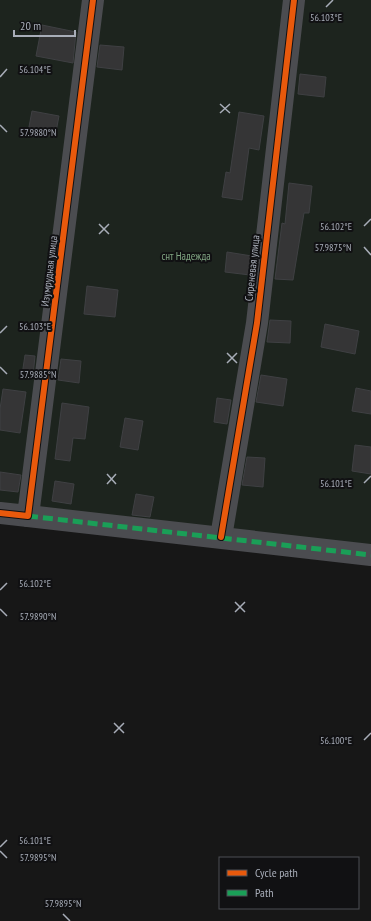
<svg xmlns="http://www.w3.org/2000/svg" width="371" height="921" font-family="'PT Sans Narrow',sans-serif">
<style>
.green{fill:#1d241e}
.building{fill:#353536;stroke:#3f4043}
.lines{fill:none;stroke-linecap:round;stroke-linejoin:round}
.minor{stroke:#4b4c50;stroke-width:22}
.quiet{stroke:#1a9f57;stroke-width:5;stroke-dasharray:10 5;stroke-linecap:butt}
.cycleway-casing{stroke:#111113;stroke-width:8}
.cycleway{stroke:#e8590c;stroke-width:6}
.ticks{fill:none;stroke:#a8adb8;stroke-width:1.5}
.labels{text-anchor:middle;dominant-baseline:central;stroke-width:4;stroke-linejoin:round;paint-order:stroke}
.park-label{font-size:11px;fill:#7fa381;stroke:#111113}
.street-label{font-size:11px;fill:#a8adb8;stroke:#111113}
.ticks-label{font-size:10px;text-anchor:middle;fill:#a8adb8;stroke:#111113;stroke-width:4;stroke-linejoin:round;paint-order:stroke}
</style>
<rect width="100%" height="100%" fill="#171717"/>
<polygon class="green" points="0,0 371,0 371,555 0,512"/>
<g class="building">
<polygon points="42,25 76,32 73,63 36,56"/>
<polygon points="100,45 124,47 122,70 97,67"/>
<polygon points="300,74 326,77 324,97 298,94"/>
<polygon points="32,111 59,116 55,137 28,132"/>
<polygon points="239,112 264,116 259,150 249,148 242,200 222,197 226,172 230,173"/>
<polygon points="289,183 312,186 309,213 304,213 293,280 275,279 282,223 285,224"/>
<polygon points="227,252 252,256 250,275 225,272"/>
<polygon points="87,286 118,290 115,317 84,314"/>
<polygon points="270,320 291,321 290,343 267,342"/>
<polygon points="325,324 359,331 355,354 321,347"/>
<polygon points="25,355 35,356 33,376 22,375"/>
<polygon points="61,359 81,361 79,383 58,380"/>
<polygon points="261,375 287,379 283,406 256,402"/>
<polygon points="356,388 371,391 371,414 352,411"/>
<polygon points="3,389 26,392 20,433 0,430 0,409"/>
<polygon points="217,398 231,400 227,424 214,422"/>
<polygon points="62,403 89,407 85,439 73,438 70,461 55,459"/>
<polygon points="125,418 143,421 138,450 120,447"/>
<polygon points="355,445 371,447 371,474 352,471"/>
<polygon points="247,457 265,458 263,487 242,485"/>
<polygon points="0,472 21,475 18,492 0,490"/>
<polygon points="55,481 74,484 71,504 52,501"/>
<polygon points="136,494 154,497 150,517 132,515"/>
</g>
<g class="lines">
<g class="minor">
<polyline points="0,513 28,516 93,0"/>
<polyline points="28,516 371,555"/>
<polyline points="221,537 257,323 294,0"/>
</g>
<polyline class="quiet" points="28,516 371,555"/>
<defs>
<g id="cycleway">
<polyline points="0,513 28,516 93,0"/>
<polyline points="221,537 257,323 294,0"/>
</g>
</defs>
<use href="#cycleway" class="cycleway-casing"/>
<use href="#cycleway" class="cycleway"/>
</g>
<path class="ticks" d="M326 7 333 0M0 77 7 69M220 104 230 113M220 113 230 104M0 125 7 132M99 224 109 234M364 226 371 219M99 234 109 224M364 247 371 255M0 333 7 326M227 353 237 363M227 363 237 353M0 367 7 374M107 474 116 484M364 483 371 476M107 484 116 474M0 590 7 583M235 602 245 612M0 609 7 616M235 612 245 602M114 723 124 733M114 733 124 723M364 740 371 733M0 847 7 840M0 851 7 858M63 914 70 921"/>
<g class="labels">
<g class="park-label">
<text x="186" y="256">снт Надежда</text>
</g>
<g class="street-label">
<text transform="translate(252 268) rotate(-84)">Сиреневая улица</text>
<text transform="translate(49 271) rotate(-83)">Изумрудная улица</text>
</g>
</g>
<g class="ticks-label">
<text x="326" y="21">56.103°E</text>
<text x="35" y="73">56.104°E</text>
<text x="38" y="136">57.9880°N</text>
<text x="336" y="230">56.102°E</text>
<text x="333" y="251">57.9875°N</text>
<text x="35" y="330">56.103°E</text>
<text x="38" y="378">57.9885°N</text>
<text x="336" y="487">56.101°E</text>
<text x="35" y="587">56.102°E</text>
<text x="38" y="620">57.9890°N</text>
<text x="336" y="744">56.100°E</text>
<text x="35" y="844">56.101°E</text>
<text x="38" y="861">57.9895°N</text>
<text x="63" y="907">57.9895°N</text>
</g>
<rect x="219" y="857" width="140" height="52" fill="#111113" stroke="#4d4f55"/>
<rect x="227" y="870" width="20" height="6" fill="#e8590c" stroke="#4d4f55"/>
<text x="255" y="877" font-size="12" fill="#a8adb8">Cycle path</text>
<rect x="227" y="890" width="20" height="6" fill="#1a9f57" stroke="#4d4f55"/>
<text x="255" y="897" font-size="12" fill="#a8adb8">Path</text>
<path d="M14 30v6h61v-6" fill="none" stroke="#a8adb8" stroke-width="2"/>
<text x="20" y="30" font-size="12" fill="#a8adb8" stroke="#111113" stroke-width="3" paint-order="stroke">20 m</text>
</svg>
